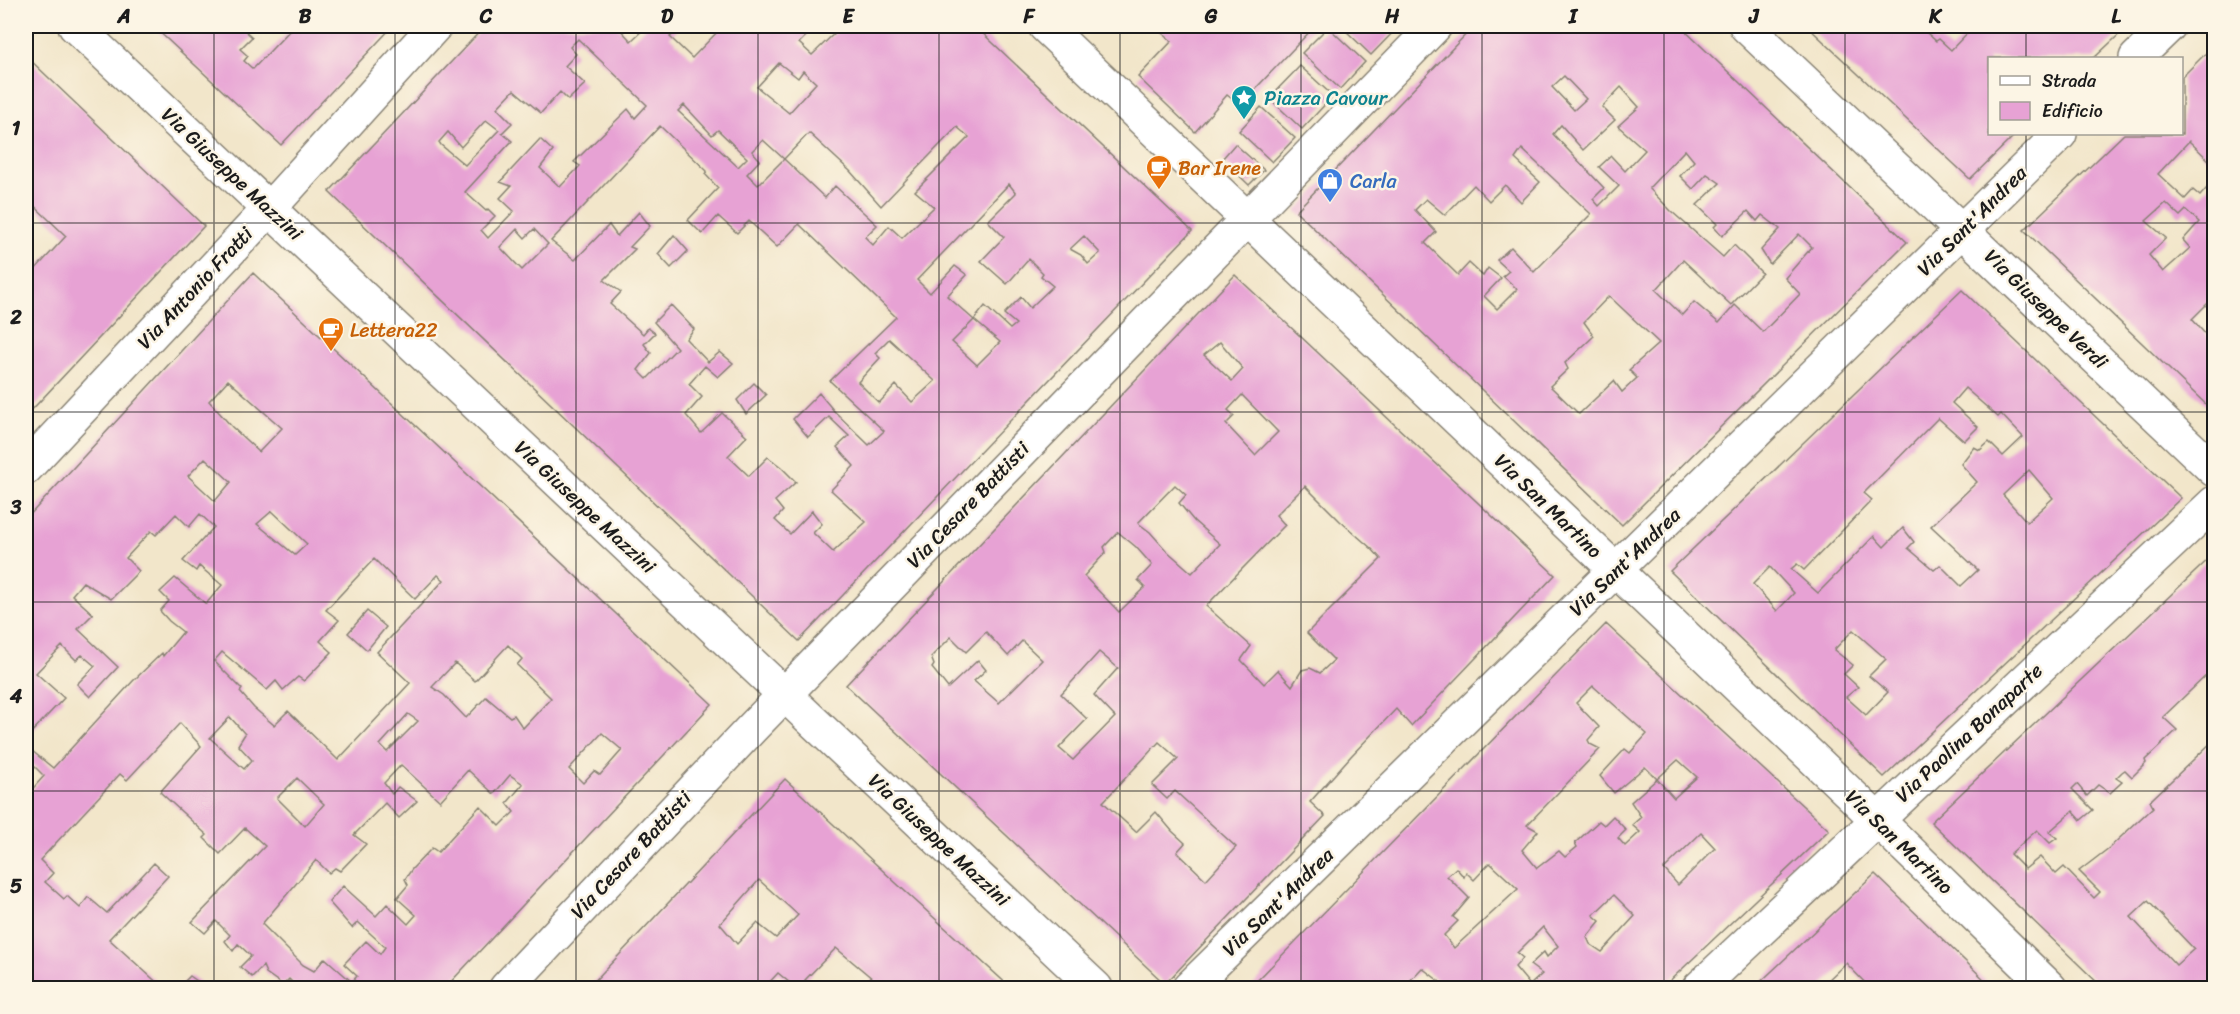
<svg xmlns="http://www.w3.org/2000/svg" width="2240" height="1014" font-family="Sriracha,sans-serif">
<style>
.building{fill:#e7a2d4;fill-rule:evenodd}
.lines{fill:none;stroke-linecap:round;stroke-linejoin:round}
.minor-casing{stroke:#878173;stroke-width:36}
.minor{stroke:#fff;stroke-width:33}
.grid{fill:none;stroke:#1c1c1c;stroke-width:1.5;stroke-opacity:0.55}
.labels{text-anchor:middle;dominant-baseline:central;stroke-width:5;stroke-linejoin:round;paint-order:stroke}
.culture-label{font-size:20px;fill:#0d838f;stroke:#fcf5e5;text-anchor:start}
.food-label{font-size:20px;fill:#c56008;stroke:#fcf5e5;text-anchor:start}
.street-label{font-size:20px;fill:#1c1c1c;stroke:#fcf5e5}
.shop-label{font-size:20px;fill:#366cbe;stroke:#fcf5e5;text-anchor:start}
.neatline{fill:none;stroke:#1c1c1c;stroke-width:2}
.grid-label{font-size:20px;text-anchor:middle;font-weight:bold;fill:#1c1c1c}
</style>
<rect width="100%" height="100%" fill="#fcf5e5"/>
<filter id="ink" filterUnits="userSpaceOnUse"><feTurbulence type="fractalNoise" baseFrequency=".0167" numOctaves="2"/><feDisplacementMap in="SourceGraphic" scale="12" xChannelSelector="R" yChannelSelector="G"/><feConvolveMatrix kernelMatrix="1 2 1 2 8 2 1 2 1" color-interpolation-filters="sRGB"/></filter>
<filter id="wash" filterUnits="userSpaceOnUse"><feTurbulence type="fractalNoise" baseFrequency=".008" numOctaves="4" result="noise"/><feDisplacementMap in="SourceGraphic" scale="24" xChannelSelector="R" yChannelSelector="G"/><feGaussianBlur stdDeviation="1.35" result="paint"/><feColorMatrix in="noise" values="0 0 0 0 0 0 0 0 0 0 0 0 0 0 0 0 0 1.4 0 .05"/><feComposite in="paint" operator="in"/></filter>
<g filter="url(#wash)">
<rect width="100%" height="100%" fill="#f2e6ca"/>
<g id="blocks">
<g class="building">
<polygon points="153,26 240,26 252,37 240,49 248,56 244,61 253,69 291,29 287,26 393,26 281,145"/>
<path d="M485 26H617L631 41 647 26H681L670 37 692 58 723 26H816L799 43 812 55 842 26H975L1192 231 799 641 329 192ZM578 39 647 105 635 118 628 109 574 162 580 166 560 187 540 168 553 151 540 139 500 182 511 186 500 198 514 211 488 238 481 230 495 216 488 209 486 211 465 192 512 141 502 133 512 123 497 108 514 90 541 113 560 92 568 100 585 84 565 66 576 54 570 47ZM779 63 798 78 803 71 816 83 789 113 757 87ZM684 105 712 135 718 130 747 158 738 167 678 111ZM486 120 499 130 465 165 441 145 439 142 448 132 461 147ZM660 126 707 171 705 174 718 188 688 220 702 234 718 216 737 233 749 221 777 247 799 224 896 317 830 381 884 431 869 445 834 411 819 393 793 419 808 437 829 417 849 436 837 447 854 466 831 490 866 522 833 552 813 533 822 524 812 511 790 534 775 520 783 511 775 501 796 482 781 467 768 457 749 476 728 456 747 436 722 413 701 433 686 415 702 397 689 384 705 366 718 377 733 363 720 352 708 362 686 339 694 329 671 305 654 322 677 348 647 379 638 370 651 353 644 344 655 333 648 328 643 334 610 304 621 292 604 280 635 249 630 247 650 226 639 212 617 236 609 225 575 260 551 241ZM957 127 969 137 915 191 934 207 902 238 889 226 873 245 865 237 877 225 835 186 825 198 784 159 758 185 747 174 760 160 752 151 763 140 784 159 809 133 850 171 881 206ZM1009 184 1016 193 988 221 1004 237 981 261 1007 284 1029 259 1043 273 1041 276 1053 286 1030 308 1021 297 1004 314 1016 324 1010 329 985 306 974 320 947 296 967 275 955 266 930 293 917 280ZM517 229 525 238 534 229 548 244 522 270 500 247ZM1084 236 1100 253 1088 264 1081 255 1070 249ZM974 320 1000 342 977 365 952 342ZM889 339 935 381 912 402 896 385 879 403 858 382 880 358 875 353Z"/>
<polygon points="1153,26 1315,26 1240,105 1227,95 1195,132 1138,77 1172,41"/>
<polygon points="1341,26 1399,26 1371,55"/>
<path d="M1474 26H1680L1907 242 1622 525 1296 211ZM1564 76 1586 99 1574 110 1552 87ZM1621 87 1639 107 1618 126 1645 150 1625 171 1611 156 1599 167 1619 186 1599 206 1593 199 1604 188 1553 134 1561 125 1583 150 1615 120 1602 107ZM1522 149 1591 214 1534 272 1511 247 1497 260 1509 271 1503 276 1517 289 1497 309 1484 296 1501 278 1488 268 1483 276 1469 263 1458 275 1425 243 1436 232 1415 210 1426 199 1445 215 1474 185 1489 201 1505 185 1521 202 1540 182 1515 159ZM1685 150 1694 161 1680 176 1693 189 1707 174 1720 183 1697 205 1717 224 1714 227 1722 236 1748 211 1757 221 1762 215 1780 229 1761 250 1770 264 1799 234 1812 247 1785 278 1800 294 1763 332 1735 305 1719 323 1694 302 1682 315 1656 290 1683 260 1731 305 1762 273 1734 245 1723 257 1671 211 1649 188ZM1609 296 1659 343 1629 370 1637 378 1622 392 1614 381 1579 414 1550 386 1568 369 1565 363 1594 336 1584 322Z"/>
<polygon points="1807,26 1934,26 1927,33 1936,41 1939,39 1951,50 1974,26 2128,26 2094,58 1989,58 1989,134 2016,134 1970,179"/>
<polygon points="1328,27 1365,62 1340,89 1302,53"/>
<path d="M2214 45V165L2189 141 2158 174 2185 199 2193 190 2200 196 2214 180V297L2192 319 2214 344V412L2024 230 2124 134H2182V77ZM2166 203 2180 216 2186 210 2199 222 2183 240 2190 248 2163 272 2149 255 2166 238 2146 221Z"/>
<polygon points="26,56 204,226 26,416 26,269 31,274 66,236 26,198"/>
<polygon points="1300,66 1333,96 1302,129 1269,98"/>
<polygon points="1261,107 1295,138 1272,162 1239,131"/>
<polygon points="1235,144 1264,170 1249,185 1222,159"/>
<polygon points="674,235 688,251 671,268 658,254"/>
<path d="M253 273 712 704 445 988H333L329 985 325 988H298L289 979 283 985 266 973 263 966 252 977 240 967 251 956 238 944 233 951 225 941 230 935 216 921 205 933 192 922 265 846 245 828 220 854 204 838 207 835 160 792 201 746 180 723 127 780 120 774 40 860 53 873 45 882 64 899 67 896 80 908 88 897 107 913 154 863 168 876 109 939 163 988H26V796L44 776 26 758V746L53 768 133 681 162 653 163 656 183 632 169 621 160 611 169 601 160 592 175 578 206 604 222 585 199 566 196 571 183 561 214 527 200 514 189 527 176 514 156 535 151 531 126 558 139 571 111 599 83 582 72 595 93 614 78 629 118 667 90 697 77 684 95 666 82 655 76 660 62 646 36 673 64 698 26 738V519ZM228 380 282 428 259 452 232 427 209 401ZM205 458 231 482 215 501 188 476ZM272 511 307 544 295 555 257 524ZM374 559 415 599 438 575 444 580 377 652 410 683 338 760 288 711 274 725 254 708 240 692 242 689 214 661 222 652 267 690 276 681 283 690 298 677 304 681 332 652 320 641 339 620 326 610ZM508 645 522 659 517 665 551 698 523 728 514 715 510 717 486 697 466 718 444 695 432 687 455 663 475 681ZM408 714 418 721 387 752 380 745ZM230 717 245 734 238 745 252 760 244 769 210 738ZM602 733 622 750 600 775 594 771 583 783 569 769ZM401 765 440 801 468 770 494 794 510 775 523 784 507 803 514 812 500 826 480 806 438 852 432 848 412 869 405 879 408 885 397 898 416 915 408 924 387 904 376 916 343 886 329 902 352 928 358 922 385 947 380 954 366 941 344 964 357 976 352 982 325 958 314 971 303 965 262 924 316 860 329 873 335 868 340 871 366 844 354 835 385 803 399 818 417 801 398 787 392 794 384 783ZM297 778 324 804 305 826 277 798Z"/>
<path d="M1235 275 1555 575 1411 726 1396 709 1351 756 1310 802 1325 816 1165 984 846 685ZM1220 342 1243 369 1232 381 1204 355ZM1242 395 1278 432 1255 455 1226 424 1234 416 1228 410ZM1175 485 1186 495 1179 503 1194 521 1220 544 1192 573 1166 550 1150 532 1138 523ZM1305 486 1340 521 1372 549 1381 559 1307 633 1334 660 1320 673 1310 668 1302 670 1292 686 1278 670 1264 684 1241 660 1251 646 1206 606 1285 525 1276 515ZM1118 532 1136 547 1152 565 1138 580 1145 587 1119 612 1084 576 1106 552 1104 547ZM986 632 1008 656 1022 641 1042 660 999 703 974 681 986 670 978 660 948 688 932 668 934 665 931 657 951 637 966 652ZM1099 652 1118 668 1094 695 1115 717 1073 760 1059 748 1087 719 1061 694ZM1159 742 1178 759 1152 785 1167 799 1175 791 1236 847 1206 880 1177 852 1185 843 1172 831 1156 812 1136 832 1103 802Z"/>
<path d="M1962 290 2181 498 1884 777 1670 571ZM1965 388 1998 417 2001 414 2023 437 2003 456 1989 442 1980 450 1974 447 1961 464 1977 482 1931 526 1978 570 1961 586 1940 565 1934 570 1908 548 1914 542 1903 528 1884 547 1874 536 1818 593 1791 569 1797 564 1804 570 1872 500 1864 493 1938 418 1964 441 1978 427 1952 403ZM2029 470 2053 498 2027 522 2003 495ZM1770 567 1794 593 1777 611 1753 584ZM1853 630 1886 659 1869 676 1888 692 1866 715 1846 697 1858 687 1844 674 1853 665 1834 650Z"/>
<polygon points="754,383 766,395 746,414 737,400"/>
<path d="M2214 554V668L2163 717 2177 730 2145 760 2146 763 2132 777 2125 770 2122 772 2116 778 2122 782 2110 793 2098 785 2087 796 2077 784 2072 789 2093 810 2081 820 2073 811 2049 832 2057 838 2050 843 2037 830 2010 854 2025 869 2040 857 2056 874 2064 867 2094 898 2100 892 2079 871 2109 848 2153 807 2150 801 2214 740V988H2103L1931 822ZM2148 901 2194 949 2176 965 2131 917Z"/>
<polygon points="367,611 386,627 367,650 348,633"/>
<path d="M1606 624 1829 830 1662 988H1431L1439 981 1422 968 1403 988H1250ZM1593 686 1647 734 1630 753 1625 749 1600 776 1614 793 1645 767 1657 779 1678 760 1697 777 1674 798 1657 779 1631 802 1641 817 1632 825 1640 832 1625 846 1618 838 1626 830 1613 816 1604 825 1599 821 1575 843 1577 847 1565 857 1559 851 1537 868 1522 850 1538 831 1527 825 1600 749 1590 744 1588 740 1599 727 1576 703ZM1701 833 1715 848 1678 885 1664 869ZM1490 863 1518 889 1454 948 1444 935 1458 921 1453 917 1469 898 1447 876 1456 868 1464 877 1466 872 1474 880ZM1614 895 1635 916 1602 952 1590 944 1587 937 1600 921 1593 915ZM1543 927 1558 946 1547 957 1544 952 1530 965 1542 974 1530 985 1515 967 1523 958 1517 953Z"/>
<path d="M785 779 896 883 1011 988H864L873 979 836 948 805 980 814 988H796L778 973 764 988H588ZM759 880 798 915 776 938 757 923 737 944 720 924Z"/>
<polygon points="1875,874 1993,988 1870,988 1846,963 1823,985 1826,988 1754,988"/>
<polygon points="190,976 207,988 178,988"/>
</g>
</g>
</g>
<g filter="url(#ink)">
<use href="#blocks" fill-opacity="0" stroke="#878173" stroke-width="1.5"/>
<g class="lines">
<defs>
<g id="minor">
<polyline points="75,26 1096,988"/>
<polyline points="1045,26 1860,803 2050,988"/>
<polyline points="1746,26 2214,470"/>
<polyline points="2136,58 2169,26"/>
<polyline points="26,468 269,209 435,26"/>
<polyline points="506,988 752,728 1435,26"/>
<polyline points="1189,988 2060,134"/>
<polyline points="1699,988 2214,503"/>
</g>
</defs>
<use href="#minor" class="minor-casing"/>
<use href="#minor" class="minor"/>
</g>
</g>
<path class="grid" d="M214 26V988M395 26V988M576 26V988M758 26V988M939 26V988M1120 26V988M1301 26V988M1482 26V988M1664 26V988M1845 26V988M2026 26V58M2026 134V988M26 223H2214M26 412H2214M26 602H2214M26 791H2214"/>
<defs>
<symbol id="sight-pin" viewBox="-11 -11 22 30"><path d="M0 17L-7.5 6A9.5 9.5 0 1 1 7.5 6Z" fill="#0f9aa8" stroke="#fcf5e5"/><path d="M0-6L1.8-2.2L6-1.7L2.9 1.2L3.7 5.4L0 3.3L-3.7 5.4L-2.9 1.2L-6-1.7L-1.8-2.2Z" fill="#fff"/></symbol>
<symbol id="cafe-pin" viewBox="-11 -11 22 30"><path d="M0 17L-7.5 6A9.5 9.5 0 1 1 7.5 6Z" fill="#e8710a" stroke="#fcf5e5"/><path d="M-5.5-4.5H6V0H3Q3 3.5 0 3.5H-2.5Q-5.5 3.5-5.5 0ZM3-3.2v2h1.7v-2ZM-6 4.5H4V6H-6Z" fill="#fff"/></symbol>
<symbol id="shop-pin" viewBox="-11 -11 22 30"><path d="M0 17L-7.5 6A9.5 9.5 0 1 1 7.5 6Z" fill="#3f7fe0" stroke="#fcf5e5"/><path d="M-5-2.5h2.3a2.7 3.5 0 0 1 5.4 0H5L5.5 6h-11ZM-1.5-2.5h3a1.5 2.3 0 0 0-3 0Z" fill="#fff"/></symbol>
</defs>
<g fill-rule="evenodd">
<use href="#sight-pin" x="1229" y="83" width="30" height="40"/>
<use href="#cafe-pin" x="1144" y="153" width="30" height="40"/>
<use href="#shop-pin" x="1315" y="166" width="30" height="40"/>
<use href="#cafe-pin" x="316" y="315" width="30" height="40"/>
</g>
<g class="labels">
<g class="culture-label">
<text x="1264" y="98">Piazza Cavour</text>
</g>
<g class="food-label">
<text x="1178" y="168">Bar Irene</text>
<text x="350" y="330">Lettera22</text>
</g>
<g class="street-label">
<text transform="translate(232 174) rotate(43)">Via Giuseppe Mazzini</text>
<text transform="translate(1972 221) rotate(-45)">Via Sant'Andrea</text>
<text transform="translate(195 288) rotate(-47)">Via Antonio Fratti</text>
<text transform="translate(2046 309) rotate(44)">Via Giuseppe Verdi</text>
<text transform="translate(968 505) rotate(-46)">Via Cesare Battisti</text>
<text transform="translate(1548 506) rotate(44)">Via San Martino</text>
<text transform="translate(585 507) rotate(43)">Via Giuseppe Mazzini</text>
<text transform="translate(1625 562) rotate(-44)">Via Sant'Andrea</text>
<text transform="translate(1969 733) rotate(-43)">Via Paolina Bonaparte</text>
<text transform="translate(939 840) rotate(43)">Via Giuseppe Mazzini</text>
<text transform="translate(1899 842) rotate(44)">Via San Martino</text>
<text transform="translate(631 855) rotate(-47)">Via Cesare Battisti</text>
<text transform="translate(1278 902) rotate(-44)">Via Sant'Andrea</text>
</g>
<g class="shop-label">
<text x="1350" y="181">Carla</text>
</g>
</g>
<rect width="2240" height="1014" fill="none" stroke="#fcf5e5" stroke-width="66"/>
<rect x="1988" y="57" width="195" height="78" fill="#fcf5e5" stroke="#a29e95" stroke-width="1.5"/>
<rect x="2000" y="76" width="30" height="9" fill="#ffffff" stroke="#a29e95" stroke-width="1.5"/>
<text x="2042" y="87" font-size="18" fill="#1c1c1c">Strada</text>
<rect x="2000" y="102" width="30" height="18" fill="#e7a2d4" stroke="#a29e95" stroke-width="1.5"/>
<text x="2042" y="117" font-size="18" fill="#1c1c1c">Edificio</text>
<rect x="33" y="33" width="2174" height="948" class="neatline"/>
<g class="grid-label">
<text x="124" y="23">A</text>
<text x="305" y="23">B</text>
<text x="486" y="23">C</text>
<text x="667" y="23">D</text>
<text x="848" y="23">E</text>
<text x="1029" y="23">F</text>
<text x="1211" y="23">G</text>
<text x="1392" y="23">H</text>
<text x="1573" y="23">I</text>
<text x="1754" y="23">J</text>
<text x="1935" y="23">K</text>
<text x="2116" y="23">L</text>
<text x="16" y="135">1</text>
<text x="16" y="324">2</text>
<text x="16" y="514">3</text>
<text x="16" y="703">4</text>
<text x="16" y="893">5</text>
</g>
</svg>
